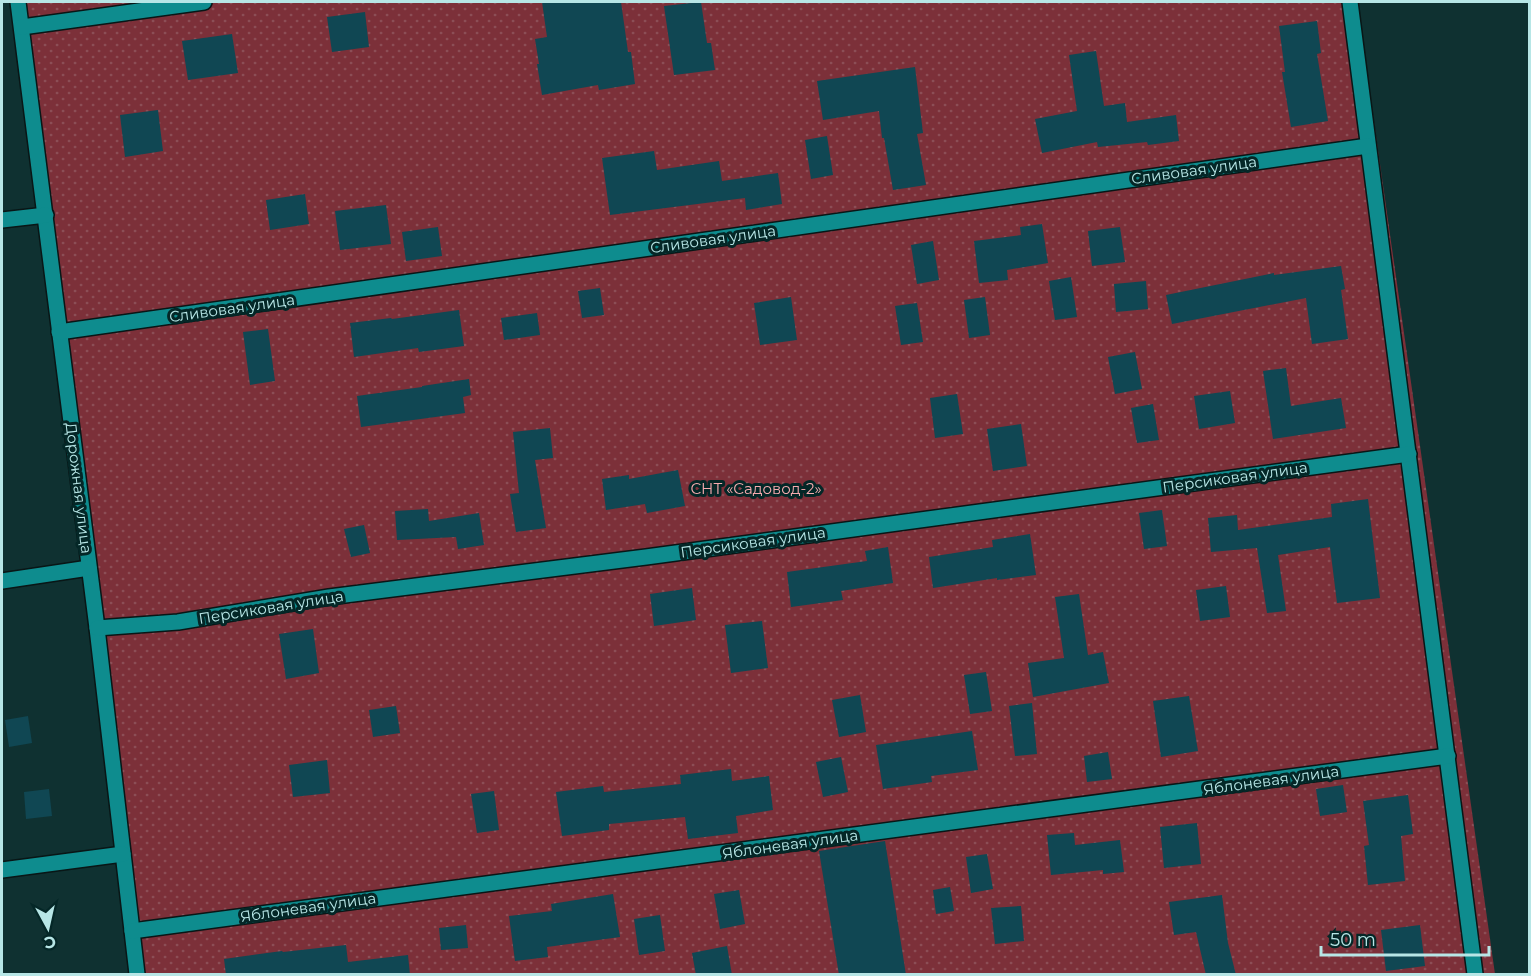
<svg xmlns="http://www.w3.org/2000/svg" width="1531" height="976" font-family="Montserrat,sans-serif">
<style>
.garden{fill:url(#garden-dots)}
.building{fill:#104753}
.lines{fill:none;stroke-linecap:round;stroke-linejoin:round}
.minor-casing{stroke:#091616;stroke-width:18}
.minor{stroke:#0e8c8e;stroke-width:15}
.labels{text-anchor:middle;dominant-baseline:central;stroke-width:6;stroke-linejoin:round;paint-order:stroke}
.street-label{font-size:15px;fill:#b7e6e6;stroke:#042727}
.park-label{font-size:15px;fill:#f7abaf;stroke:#042727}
</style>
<defs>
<pattern id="garden-dots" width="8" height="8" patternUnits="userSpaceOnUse" patternTransform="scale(1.5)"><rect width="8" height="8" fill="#7c3039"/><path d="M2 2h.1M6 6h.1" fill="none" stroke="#8c4e56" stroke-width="1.8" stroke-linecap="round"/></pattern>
</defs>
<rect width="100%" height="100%" fill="#0f3131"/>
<polygon class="garden" points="18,2 1357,2 1495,974 137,974"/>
<g class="building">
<polygon points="542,2 621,2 628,52 631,52 635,84 599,90 598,85 542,95 537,64 539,64 535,39 547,37"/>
<polygon points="701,2 707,43 711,43 715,70 674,75 664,6"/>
<polygon points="365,12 369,47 332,52 327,17"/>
<polygon points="1317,21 1321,53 1317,54 1328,121 1291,127 1282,72 1285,72 1279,26"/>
<polygon points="232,34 238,73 188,80 182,41"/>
<polygon points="1096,51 1104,106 1125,103 1127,122 1176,115 1179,141 1148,145 1147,142 1098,147 1097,142 1042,153 1035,119 1077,111 1069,55"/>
<polygon points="915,67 923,133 917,134 926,185 893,190 884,138 882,138 879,111 823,120 817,81"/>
<polygon points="158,110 163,151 125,157 120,115"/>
<polygon points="827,136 833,175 811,179 805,140"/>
<polygon points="654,151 657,170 719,161 722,181 778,173 782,204 746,210 745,198 610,215 602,158"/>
<polygon points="305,194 309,224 270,230 266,200"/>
<polygon points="386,205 391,244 340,250 335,211"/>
<polygon points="1042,224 1048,263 1007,270 1008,280 979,283 974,241 1021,235 1020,227"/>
<polygon points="438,227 442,256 406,261 402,232"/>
<polygon points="1120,227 1125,262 1092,266 1088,231"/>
<polygon points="933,241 939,280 917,284 911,245"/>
<polygon points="1341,266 1345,289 1341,290 1348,339 1312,344 1306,298 1172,324 1166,295 1274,273 1274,275"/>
<polygon points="1071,277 1077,317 1055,320 1049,281"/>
<polygon points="1146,281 1148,309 1116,312 1114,284"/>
<polygon points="600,288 604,315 582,318 578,291"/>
<polygon points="791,297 797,340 760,345 754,303"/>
<polygon points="985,297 990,335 969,338 964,300"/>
<polygon points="917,303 923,342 901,345 895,306"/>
<polygon points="459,310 464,346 419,352 418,348 354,357 350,323 391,318 392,319"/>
<polygon points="537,313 540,335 504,340 501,318"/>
<polygon points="268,329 275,381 250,385 243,332"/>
<polygon points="1135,352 1142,389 1115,394 1108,357"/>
<polygon points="1286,368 1291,406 1341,398 1346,428 1273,439 1263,371"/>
<polygon points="469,379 471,395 463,397 465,413 361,427 357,396 422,387 422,386"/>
<polygon points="1230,391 1235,423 1199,429 1194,396"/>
<polygon points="957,394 963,434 935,438 930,398"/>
<polygon points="1153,404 1159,440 1137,443 1131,408"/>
<polygon points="1021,424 1027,466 993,471 987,429"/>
<polygon points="550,428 553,458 535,460 546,528 516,532 510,494 519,493 513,432"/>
<polygon points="678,470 685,506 647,513 645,504 606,510 602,479 629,475 629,479"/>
<polygon points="1368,499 1380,598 1337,603 1330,547 1278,555 1286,611 1267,613 1257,548 1211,552 1208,518 1237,515 1238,530 1332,517 1331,504"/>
<polygon points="428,509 429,521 479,513 484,545 458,549 456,537 397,540 395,511"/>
<polygon points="1162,510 1167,546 1144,549 1139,513"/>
<polygon points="364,525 370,553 351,557 344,529"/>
<polygon points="1030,534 1036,575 997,580 997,578 933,588 929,557 993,547 992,540"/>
<polygon points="888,547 893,583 841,591 843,600 791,607 787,572 867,561 865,551"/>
<polygon points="1226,586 1230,617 1200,621 1196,590"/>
<polygon points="692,588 696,620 654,626 650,594"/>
<polygon points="1079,594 1088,655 1103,652 1109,683 1033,697 1028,663 1064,658 1055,597"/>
<polygon points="762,621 768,668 731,673 725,625"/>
<polygon points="313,629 319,673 286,679 279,634"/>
<polygon points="986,672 992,711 970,714 964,675"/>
<polygon points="860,695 866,732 839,737 832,700"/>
<polygon points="1189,696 1198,751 1161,757 1153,701"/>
<polygon points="1032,703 1037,754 1015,756 1009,706"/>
<polygon points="396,706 400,733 373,737 369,710"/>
<polygon points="28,716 32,743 9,747 5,720"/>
<polygon points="972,731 978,770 931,776 932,782 883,789 876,745"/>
<polygon points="1108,752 1112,779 1087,782 1084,756"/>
<polygon points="841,757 848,792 823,797 816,762"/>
<polygon points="327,760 330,793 293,797 289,765"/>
<polygon points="731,769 732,781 769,776 773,810 736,816 738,833 688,839 685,817 609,824 609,830 562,836 556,792 603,786 604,792 681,784 680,775"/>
<polygon points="1343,785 1347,812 1320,816 1316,789"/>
<polygon points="49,789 52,816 26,819 24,792"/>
<polygon points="494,791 499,830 477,833 471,794"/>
<polygon points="1408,795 1413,834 1401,836 1405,881 1368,885 1364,846 1369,845 1363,801"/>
<polygon points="1197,823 1201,864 1164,868 1160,827"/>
<polygon points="1074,833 1075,845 1120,840 1124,872 1103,874 1103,870 1051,875 1047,835"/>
<polygon points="885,841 906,975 839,975 819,851"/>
<polygon points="987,854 993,889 971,893 966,857"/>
<polygon points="950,887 954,911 936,914 933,890"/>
<polygon points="739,890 745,924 720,929 714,894"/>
<polygon points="613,894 620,937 547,947 548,957 515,961 509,916 552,911 551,904"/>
<polygon points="1222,895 1228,943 1236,975 1206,975 1196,932 1174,935 1169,902"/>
<polygon points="1021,906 1024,941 995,944 991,908"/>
<polygon points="660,915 665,951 639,955 634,919"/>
<polygon points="466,925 468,948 441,950 439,928"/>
<polygon points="1420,925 1425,966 1386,971 1381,930"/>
<polygon points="346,945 348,962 408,955 410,975 226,975 224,959 282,951 283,952"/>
<polygon points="727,946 732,975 696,975 692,953"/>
</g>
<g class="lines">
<defs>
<g id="minor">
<polyline points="18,2 97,628 137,974"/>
<polyline points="1350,2 1475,974"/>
<polyline points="22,27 204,2"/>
<polyline points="2,220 46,215"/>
<polyline points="59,332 1368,146"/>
<polyline points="2,581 89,568"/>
<polyline points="97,628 178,622 329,597 646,557 1409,454"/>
<polyline points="2,870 123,854"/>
<polyline points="132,931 1448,756"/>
</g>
</defs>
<use href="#minor" class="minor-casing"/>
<use href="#minor" class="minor"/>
</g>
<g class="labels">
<g class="street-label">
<text transform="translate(1194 170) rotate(-8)">Сливовая улица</text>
<text transform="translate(713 239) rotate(-8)">Сливовая улица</text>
<text transform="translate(232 308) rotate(-8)">Сливовая улица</text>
<text transform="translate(1235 477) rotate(-8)">Персиковая улица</text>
<text transform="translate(79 488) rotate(83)">Дорожная улица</text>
<text transform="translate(753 542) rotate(-8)">Персиковая улица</text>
<text transform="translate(271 607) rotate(-9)">Персиковая улица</text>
<text transform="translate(1271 780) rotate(-8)">Яблоневая улица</text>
<text transform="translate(790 844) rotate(-8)">Яблоневая улица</text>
<text transform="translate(308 907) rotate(-8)">Яблоневая улица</text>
</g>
<g class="park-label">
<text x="756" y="488">СНТ «Садовод-2»</text>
</g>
</g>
<rect width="1531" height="976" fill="none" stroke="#b7e6e6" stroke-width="6"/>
<g transform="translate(48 928) rotate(172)" stroke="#042727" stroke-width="4.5" paint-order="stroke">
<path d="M0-4.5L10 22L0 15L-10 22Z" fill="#b7e6e6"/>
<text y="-9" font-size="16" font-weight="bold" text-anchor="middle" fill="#b7e6e6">С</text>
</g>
<path d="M1321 946v9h168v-9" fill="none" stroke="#b7e6e6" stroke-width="3"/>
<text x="1330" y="946" font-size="18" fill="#b7e6e6" stroke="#042727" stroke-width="4.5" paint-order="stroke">50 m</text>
</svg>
